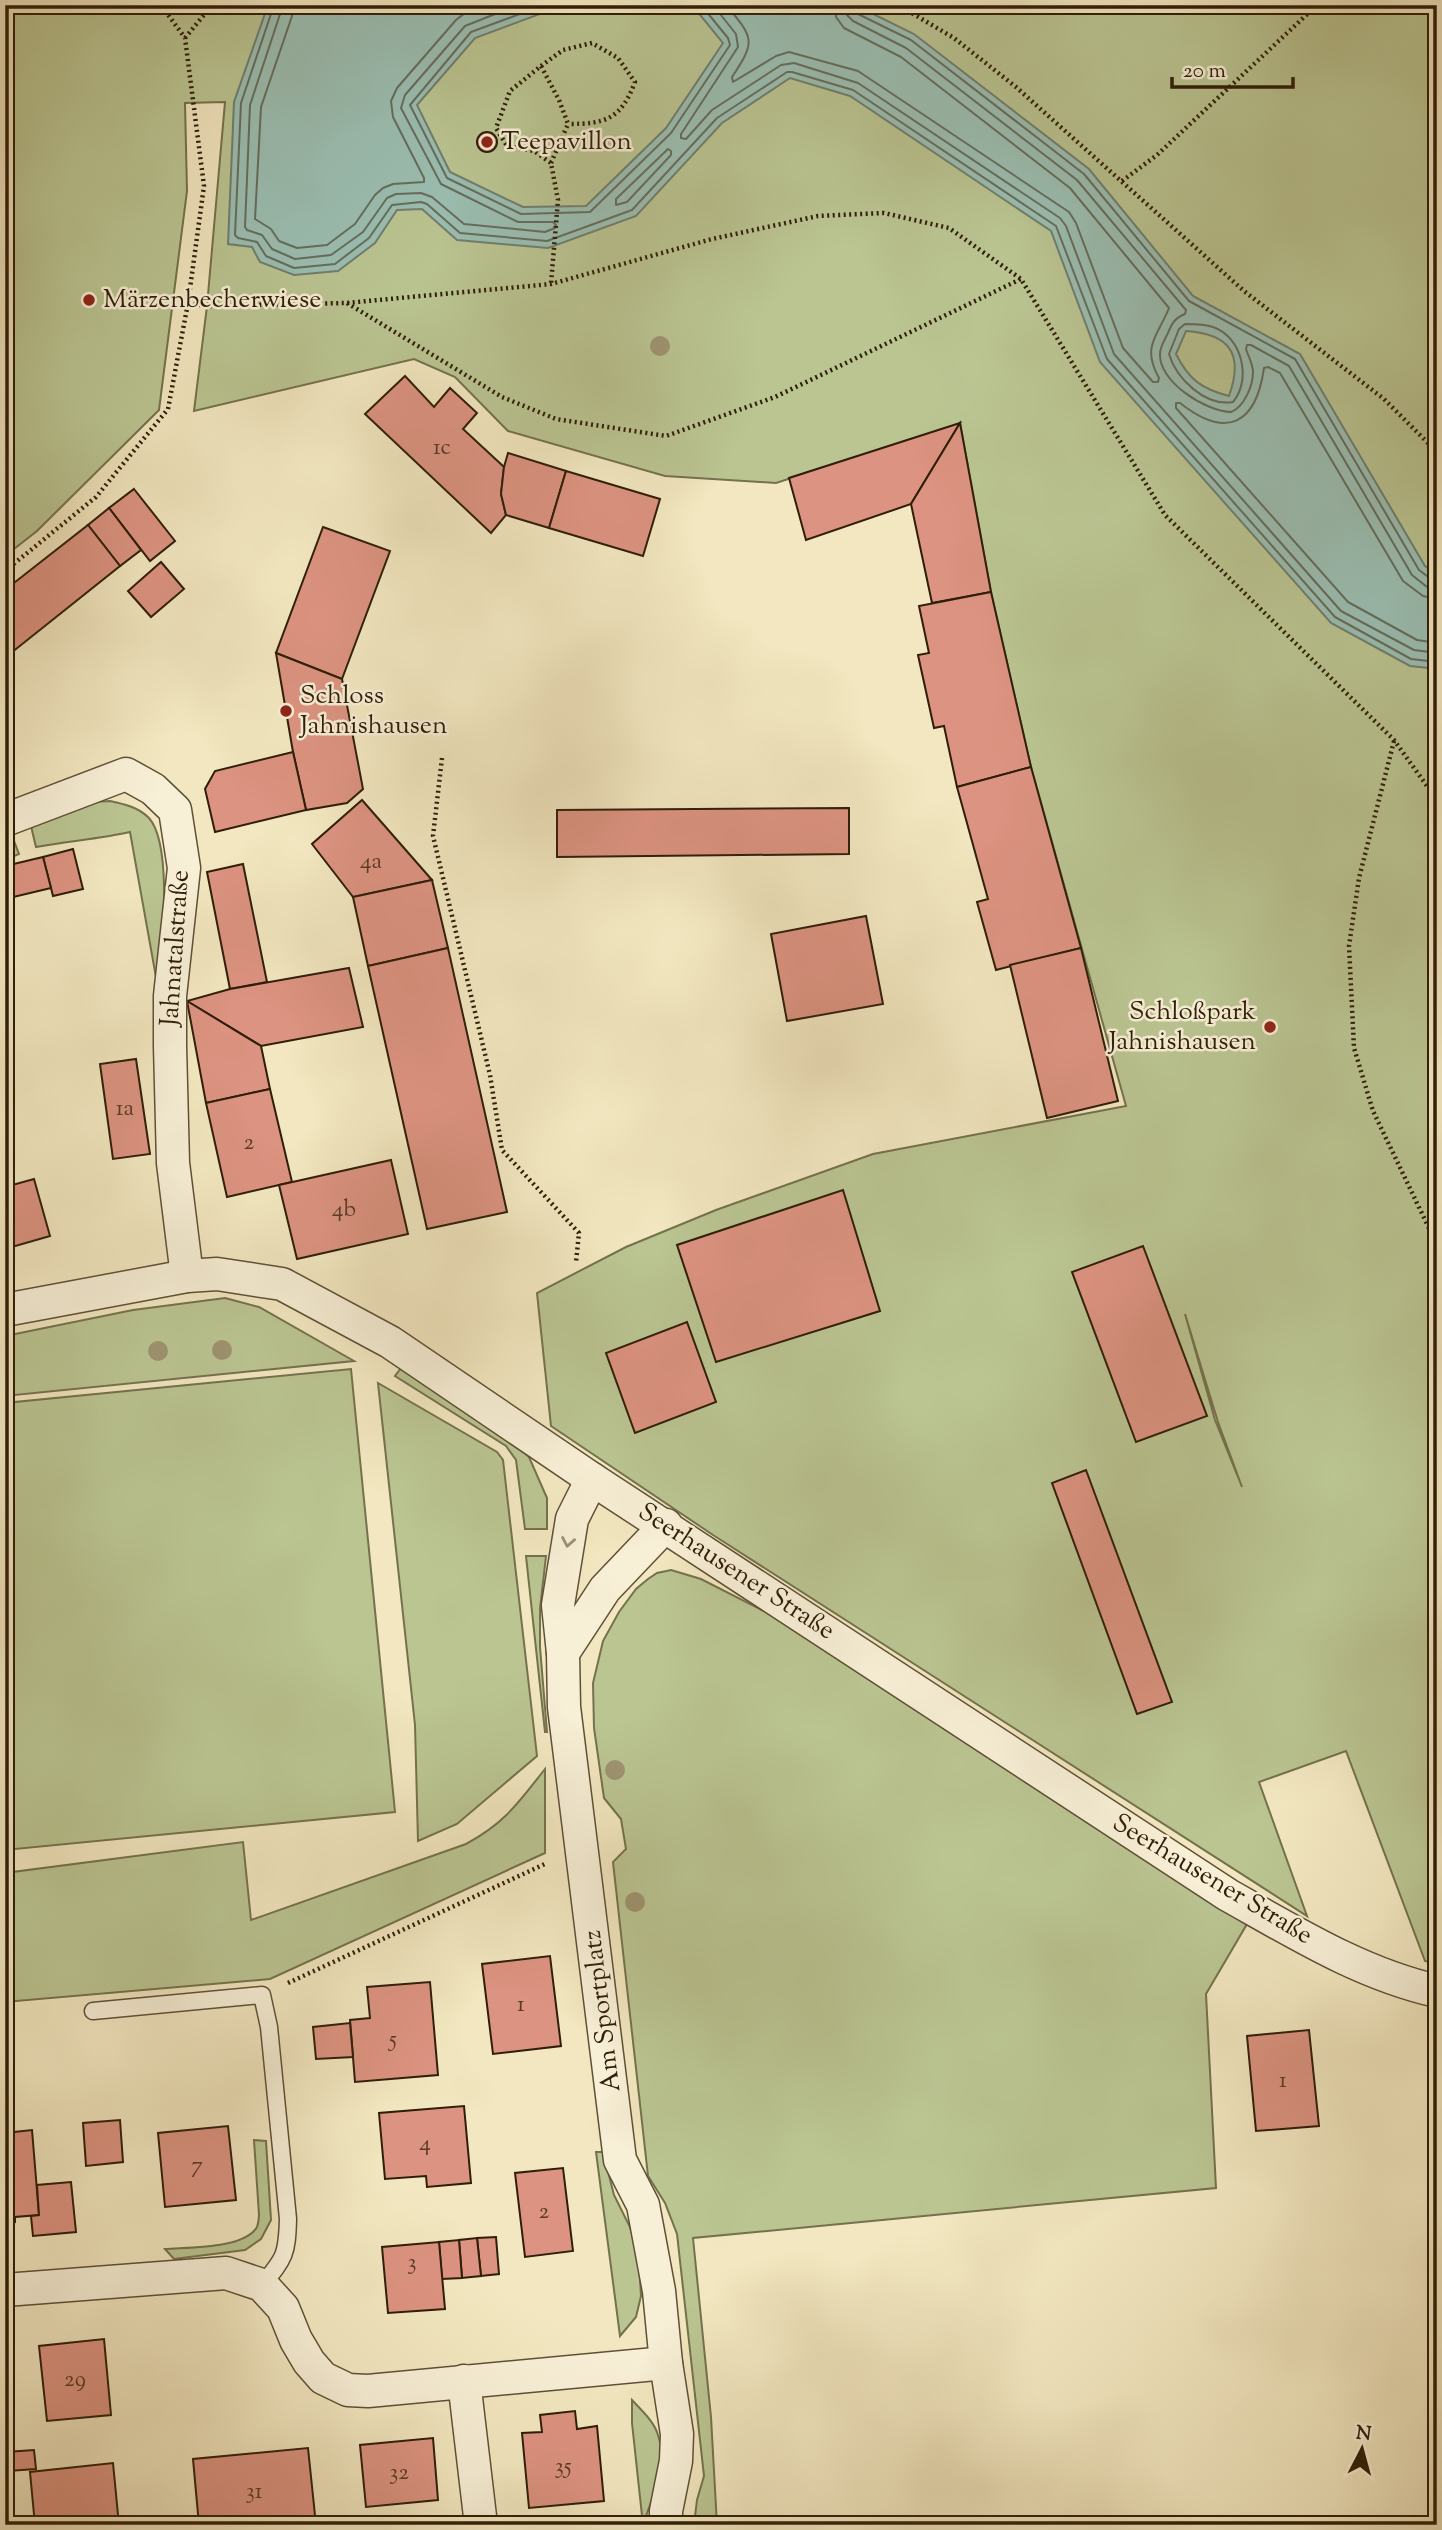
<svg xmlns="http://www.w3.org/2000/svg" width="1442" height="2530" font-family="'Sorts Mill Goudy',serif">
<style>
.green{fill:#bac592;stroke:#74724d;stroke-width:2;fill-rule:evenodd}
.water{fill:#9bbfb3;stroke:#707f6f;stroke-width:2;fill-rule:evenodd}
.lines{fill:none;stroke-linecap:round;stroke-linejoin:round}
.shore{stroke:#656e5e;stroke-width:2}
.building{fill:#dc9381;stroke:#2f1e08;stroke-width:2}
.service-casing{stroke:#605036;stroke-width:19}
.minor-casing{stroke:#605036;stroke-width:35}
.path{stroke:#2f1e08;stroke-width:4.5;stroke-dasharray:2 3.5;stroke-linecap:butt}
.service{stroke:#f7efd6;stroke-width:16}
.minor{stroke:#f7efd6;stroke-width:32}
.tree{fill:#9e9471}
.oneway{stroke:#9d9179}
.poi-dot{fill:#8f2418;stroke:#f7efd6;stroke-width:2.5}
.labels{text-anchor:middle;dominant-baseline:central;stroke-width:5;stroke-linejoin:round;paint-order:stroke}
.number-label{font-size:23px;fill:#5a3b26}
.poi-label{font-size:26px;fill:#2f1e08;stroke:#f7efd6;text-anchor:start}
.street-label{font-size:26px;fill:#2f1e08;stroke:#f7efd6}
</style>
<rect width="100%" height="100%" fill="#f2e7c0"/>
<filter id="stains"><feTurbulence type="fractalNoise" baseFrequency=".00286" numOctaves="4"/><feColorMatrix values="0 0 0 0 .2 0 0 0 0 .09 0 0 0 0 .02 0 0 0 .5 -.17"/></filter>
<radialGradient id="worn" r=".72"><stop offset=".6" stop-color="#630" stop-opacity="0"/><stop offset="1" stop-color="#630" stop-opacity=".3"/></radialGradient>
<g class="green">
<path d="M5 5H1437V1964L1425 1961 1346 1751 1259 1782 1307 1916 713 1535 551 1426 537 1293 626 1247 716 1210 873 1154 1126 1106 1031 767 991 592 960 423 776 483 665 476 508 431 455 377 414 359 194 411 207 306 225 102 185 103 187 191 159 410 37 531 5 556ZM1185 1314 1218 1422 1242 1487 1215 1420Z"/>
<path d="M110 801C124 804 138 807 149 818 174 846 161 955 159 994L130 832C99 839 68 841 36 847L31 826 93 802Z"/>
<polygon points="11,833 19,854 5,860 5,836"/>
<polygon points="225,1298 259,1307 354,1361 5,1396 5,1336 133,1310"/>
<polygon points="401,1368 511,1438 529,1457 547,1498 547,1529 525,1529 516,1460 506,1446 395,1376"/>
<polygon points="351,1369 395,1812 5,1850 5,1403"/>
<polygon points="378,1383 497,1452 503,1460 537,1756 457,1824 418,1841 415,1725"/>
<polygon points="526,1556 546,1556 540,1609 540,1647 547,1732 545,1732"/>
<polygon points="671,1570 701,1579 764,1611 1215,1906 1247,1924 1206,1994 1216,2188 693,2238 711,2417 717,2525 694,2525 697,2500 704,2476 677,2234 665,2203 648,2176 613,1862 626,1849 621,1819 604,1798 594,1728 593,1683 603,1641 619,1612 636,1589 648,1579 657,1573"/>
<path d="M545 1769V1853L270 1979 5 2002V1873L243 1842 251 1920 466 1844C506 1822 518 1803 545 1769Z"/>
<path d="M254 2140 266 2141 271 2220 261 2239 245 2250 174 2259 165 2249C188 2247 244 2249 257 2227 258 2225 259 2217 259 2215Z"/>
<polygon points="596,2152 603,2152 614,2195 630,2227 639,2261 641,2296 636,2317 620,2336"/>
<path d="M632 2400C641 2410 654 2421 658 2435 669 2464 652 2497 643 2525L632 2423Z"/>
</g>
<path class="water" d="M268 5H564L475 38 417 105 450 172 523 207 586 206 666 128 723 43 692 5H855L914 34 1089 169 1193 296 1300 354 1425 566 1437 574V669L1410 666 1331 623 1100 362 1051 231 850 96 790 78 722 123 636 216 548 248 457 240 422 209 397 210 375 243 338 271 294 275 260 262 252 247 228 244 234 102ZM1186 331C1230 334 1244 354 1229 396 1202 389 1189 380 1176 354Z"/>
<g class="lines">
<g class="shore">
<polyline points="274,5 241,103 235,235 238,238 257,242 266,256 294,268 335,264 369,238 392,205 421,202 427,204 460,233 547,241 632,210 717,118 787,72 792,72 853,90 1056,226 1107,359 1335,617 1411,659 1437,662"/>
<polyline points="283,5 250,105 245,227 247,230 262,235 272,249 295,259 331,255 363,232 387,198 396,194 421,193 432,197 464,224 545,232 555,228 556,225 553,222 518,222 441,184 401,108 405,95 465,26 518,5"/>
<polyline points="293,5 292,16 261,107 255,219 271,229 279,241 297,248 327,245 355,224 375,195 383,188 393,184 424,182 424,178 393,117 391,101 397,88 456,20 465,13 487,5"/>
<polyline points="544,5 471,32 410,105 447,178 521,214 590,212 671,133 730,45 728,38 701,5"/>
<polyline points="713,5 736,34 738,47 681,134 681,138 686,139 712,110 781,65 794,63 858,83 1060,218 1066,226 1114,354 1341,611 1414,650 1437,653"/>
<path d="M726 5C754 38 756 41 732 77L733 82 776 56 789 52 858 71 1069 212 1076 223 1123 348 1153 382H1158L1159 378C1141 346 1158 336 1169 308L1070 188 901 57 844 28 836 17 835 5"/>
<path d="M845 5 847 15 853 21 906 48 1077 180 1186 310 1185 314C1175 318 1172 323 1168 333 1165 339 1160 347 1160 354 1159 382 1205 411 1231 412 1244 407 1253 386 1253 372 1253 364 1248 356 1246 349L1247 345H1251L1289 366 1412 575 1427 587 1437 588"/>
<polyline points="854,5 858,14 911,40 1084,174 1189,301 1295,359 1419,570 1431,579 1437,580"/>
<polygon points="668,149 671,151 671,155 627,202 616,205 616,199"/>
<path d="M1185 324C1193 324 1205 324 1213 327 1242 337 1252 379 1233 402 1205 407 1176 378 1169 354L1179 329Z"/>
<path d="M1437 599 1423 596 1403 581 1280 373 1268 367 1264 368C1256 424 1227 440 1180 403H1176V408L1348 602 1417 640 1437 643"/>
</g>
</g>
<g class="building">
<circle cx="487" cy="142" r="10"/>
<polygon points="405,376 434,407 450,388 477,413 463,429 504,467 501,494 506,515 491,533 365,414"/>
<polygon points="960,423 911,504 806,540 789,478"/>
<polygon points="960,423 991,592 932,603 911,504"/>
<polygon points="508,453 566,471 549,528 506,515 501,494 504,467"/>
<polygon points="566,471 660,499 643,556 549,528"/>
<polygon points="134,489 175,541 150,561 109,508"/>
<polygon points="109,508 141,550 120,566 88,525"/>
<polygon points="88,525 120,566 6,657 5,590"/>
<polygon points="323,527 390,551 342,679 276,653"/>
<polygon points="161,562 184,589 151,617 128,591"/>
<polygon points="991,592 1031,767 957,787 944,726 934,728 918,655 929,653 919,606"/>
<polygon points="276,653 342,679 363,789 347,803 306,810 293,752"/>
<polygon points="293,752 306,810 215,832 205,789 215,771"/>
<polygon points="1031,767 1081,948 996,970 977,902 988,899 957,787"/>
<polygon points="362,800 432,880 353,897 312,844"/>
<polygon points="849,808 849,854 557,857 557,810"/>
<polygon points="73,849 83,889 53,896 43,857"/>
<polygon points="43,857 51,888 5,899 5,866"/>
<polygon points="243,864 267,982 230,989 207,872"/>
<polygon points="432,880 448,948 368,966 353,897"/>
<polygon points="866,916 883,1004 787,1021 771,934"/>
<polygon points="448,948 507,1212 427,1229 368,966"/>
<polygon points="1081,948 1118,1101 1047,1118 1010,965"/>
<polygon points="349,968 363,1027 261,1046 187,1001 230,989"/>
<polygon points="187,1001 261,1046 270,1089 206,1103"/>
<polygon points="136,1059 150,1154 113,1159 100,1064"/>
<polygon points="270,1089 292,1182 227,1197 206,1103"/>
<polygon points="391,1160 408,1234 297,1259 279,1185"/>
<polygon points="34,1179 50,1236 5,1249 5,1187"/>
<polygon points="843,1190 880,1311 716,1362 677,1245"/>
<polygon points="1143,1246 1207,1416 1136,1442 1072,1272"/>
<polygon points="687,1322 716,1402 635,1433 606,1353"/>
<polygon points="1086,1470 1172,1702 1137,1714 1052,1483"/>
<polygon points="550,1956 561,2046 493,2054 482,1964"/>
<polygon points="430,1982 438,2075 355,2082 350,2020 370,2018 367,1987"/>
<polygon points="350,2023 353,2057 316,2059 313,2027"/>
<polygon points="1309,2030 1319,2126 1256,2131 1247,2036"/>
<polygon points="464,2106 471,2183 427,2187 426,2176 385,2179 379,2113"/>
<polygon points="120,2120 123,2162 86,2166 83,2123"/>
<polygon points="228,2126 236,2200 165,2207 158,2133"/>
<polygon points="32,2130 39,2215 15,2217 15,2222 5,2223 5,2133"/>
<polygon points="563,2168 573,2251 525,2257 515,2173"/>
<polygon points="71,2182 76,2232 33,2236 31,2216 39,2215 37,2185"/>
<polygon points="496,2237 499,2274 481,2276 477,2238"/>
<polygon points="477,2238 481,2276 462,2278 459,2240"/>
<polygon points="459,2240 462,2278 442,2279 439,2242"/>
<polygon points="439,2242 445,2309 388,2313 382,2247"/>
<polygon points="104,2339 111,2415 47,2421 39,2346"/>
<polygon points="575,2411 577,2429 597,2426 604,2501 529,2508 522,2433 542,2432 540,2415"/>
<polygon points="433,2438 438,2500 366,2507 360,2445"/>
<polygon points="308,2448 316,2525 199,2525 193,2459"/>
<polygon points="34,2450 36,2469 8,2471 6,2452"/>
<polygon points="113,2463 119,2525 35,2525 30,2472"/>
</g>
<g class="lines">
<defs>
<path id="service" d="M93 2011 262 1995 269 2027 288 2219C287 2254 285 2258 262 2285"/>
<g id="minor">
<polyline points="5,820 126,774 153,789 175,810 184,868 170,996 170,1046 173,1163 187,1276"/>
<path d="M5 1310 187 1276 217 1274 282 1284 390 1342 592 1479 1228 1895C1294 1932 1361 1974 1437 1991"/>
<polyline points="592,1479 572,1519 558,1605 563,1653 564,1707 620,2160 643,2205 659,2291 666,2363 677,2434 676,2461 666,2511 666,2525"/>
<polyline points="563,1653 605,1589 666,1525"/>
<polyline points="5,2290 226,2273 262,2285 283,2308 296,2340 309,2362 323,2378 348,2390 368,2391 666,2363"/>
<polyline points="464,2381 481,2525"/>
</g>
</defs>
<use href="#service" class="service-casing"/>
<use href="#minor" class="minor-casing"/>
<g class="path">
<polyline points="898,5 954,38 1016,87 1244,291 1384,399 1437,452"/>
<polyline points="185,38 212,5"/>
<path d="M541 66 563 50 592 43 618 58 635 82C621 119 606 124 568 124"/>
<polyline points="551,163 568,124 559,100 541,66 510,91 496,128 507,146 534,151 551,163 558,200 551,284"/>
<polyline points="1122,181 1157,155 1317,5"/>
<polyline points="188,303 207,306 346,303 551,284 712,239 818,216 884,213 949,228 1021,279 1165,515 1394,740 1437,800"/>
<polyline points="347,303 502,397 556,419 666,436 775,397 1021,279"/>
<polyline points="5,571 96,497 168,409 188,303 204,186 185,38 161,5"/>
<polyline points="1394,741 1359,878 1349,946 1354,1048 1373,1111 1437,1245"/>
<polyline points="442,758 433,836 490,1075 502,1150 579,1233 576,1262"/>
<polyline points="288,1983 547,1863"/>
</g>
<use href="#service" class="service"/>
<use href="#minor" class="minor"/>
</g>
<g class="tree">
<circle cx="660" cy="346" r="10"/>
<circle cx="222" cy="1350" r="10"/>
<circle cx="158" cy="1351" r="10"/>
<circle cx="615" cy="1770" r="10"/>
<circle cx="635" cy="1902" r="10"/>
</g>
<defs><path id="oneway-chevron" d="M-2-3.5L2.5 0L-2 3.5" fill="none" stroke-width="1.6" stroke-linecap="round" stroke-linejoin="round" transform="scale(1.75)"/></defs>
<use class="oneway" href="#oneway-chevron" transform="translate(568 1542) rotate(100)"/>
<g class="poi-dot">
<circle cx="487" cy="142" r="7"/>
<circle cx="89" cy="300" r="7"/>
<circle cx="286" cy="711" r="7"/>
<circle cx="1270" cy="1027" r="7"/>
</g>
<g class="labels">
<g class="number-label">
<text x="442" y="448">1c</text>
<text x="371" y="862">4a</text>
<text x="125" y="1109">1a</text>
<text x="249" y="1143">2</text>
<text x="344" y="1210">4b</text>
<text x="521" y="2005">1</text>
<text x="393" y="2040">5</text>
<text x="1283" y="2081">1</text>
<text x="425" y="2144">4</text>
<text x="197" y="2166">7</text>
<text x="544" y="2212">2</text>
<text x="412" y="2263">3</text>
<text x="75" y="2380">29</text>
<text x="563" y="2467">35</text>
<text x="399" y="2473">32</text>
<text x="254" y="2492">31</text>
</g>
<g class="poi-label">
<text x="501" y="142">Teepavillon</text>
<text x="103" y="300">Märzenbecherwiese</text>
<text x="300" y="696">Schloss<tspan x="300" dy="30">Jahnishausen</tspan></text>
<text x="1256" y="1012" text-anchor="end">Schloßpark<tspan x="1256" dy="30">Jahnishausen</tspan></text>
</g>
<g class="street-label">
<text transform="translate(176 948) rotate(-86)">Jahnatalstraße</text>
<text transform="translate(736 1572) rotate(33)">Seerhausener Straße</text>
<text transform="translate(1212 1880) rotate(31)">Seerhausener Straße</text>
<text transform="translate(603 2011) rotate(-97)">Am Sportplatz</text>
</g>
</g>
<rect width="1442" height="2530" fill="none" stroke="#f2e7c0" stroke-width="28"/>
<rect x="7" y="7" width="1428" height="2516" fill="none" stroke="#2f1e08" stroke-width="3.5"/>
<rect x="14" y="14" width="1414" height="2502" fill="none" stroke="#2f1e08" stroke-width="2"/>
<g transform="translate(1362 2449) rotate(6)" stroke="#f7efd6" stroke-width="5" paint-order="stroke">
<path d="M0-5L12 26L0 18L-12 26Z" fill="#2f1e08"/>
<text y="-10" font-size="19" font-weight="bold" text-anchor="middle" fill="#2f1e08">N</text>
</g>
<path d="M1172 77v10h121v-10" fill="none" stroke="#2f1e08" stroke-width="3.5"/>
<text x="1183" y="77" font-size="21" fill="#2f1e08" stroke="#f7efd6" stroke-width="5" paint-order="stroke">20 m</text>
<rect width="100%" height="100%" filter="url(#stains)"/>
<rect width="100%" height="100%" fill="url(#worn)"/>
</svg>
